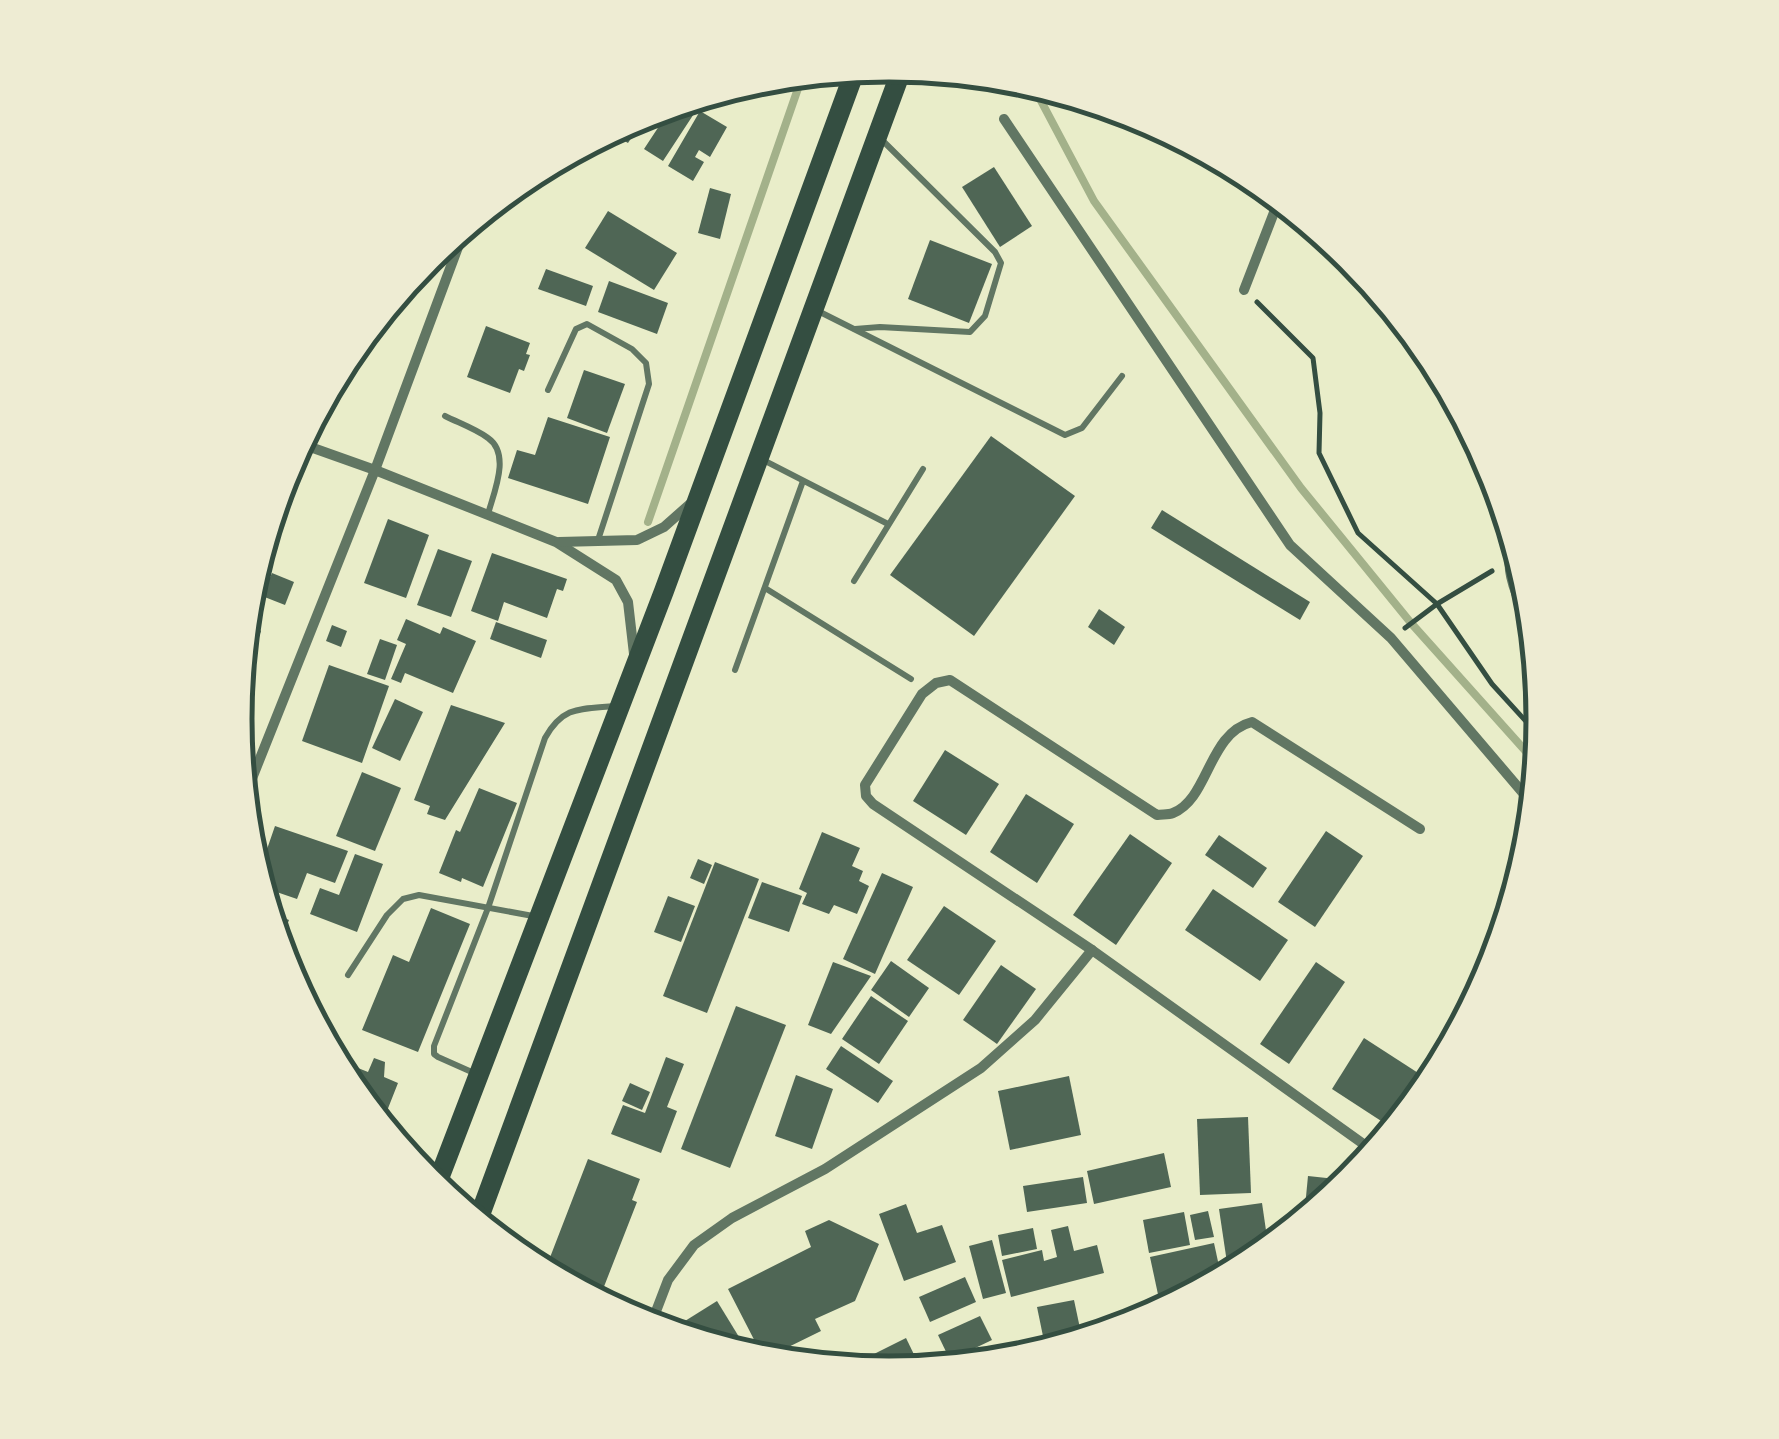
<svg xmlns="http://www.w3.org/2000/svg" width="1779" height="1439" font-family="Rubik,sans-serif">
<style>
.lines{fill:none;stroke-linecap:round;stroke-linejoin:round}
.stream{stroke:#a3b18a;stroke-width:8}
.building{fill:#4f6655}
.path{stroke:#344e41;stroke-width:5}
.service{stroke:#617663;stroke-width:6}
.minor{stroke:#617663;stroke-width:10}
.primary{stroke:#344e41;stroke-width:20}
.rim{fill:none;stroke:#344e41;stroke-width:5}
</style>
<rect width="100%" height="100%" fill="#e9edc9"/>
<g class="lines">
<g class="stream">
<polyline points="1031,82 1094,201 1301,488 1411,623 1539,766"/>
<polyline points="648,522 803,74"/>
</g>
</g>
<g class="building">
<polygon points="694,98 701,103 663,161 644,149 669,111 664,107"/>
<polygon points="700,111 727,127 710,157 699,150 695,157 704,162 693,181 668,166"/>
<polygon points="648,112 628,143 614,135 620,125"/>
<polygon points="994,167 1032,226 1000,247 962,187"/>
<polygon points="710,188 731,194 720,239 698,233"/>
<polygon points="608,211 677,253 654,290 585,248"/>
<polygon points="930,240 992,264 969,323 908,299"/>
<polygon points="546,269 593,286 586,306 538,289"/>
<polygon points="609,281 668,303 657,334 598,312"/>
<polygon points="376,318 381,320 371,346 358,341"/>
<polygon points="486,326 530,343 526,354 530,355 524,371 519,369 510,393 467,377"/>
<polygon points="584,370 625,384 607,433 567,418"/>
<polygon points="548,417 610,437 588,504 508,478 517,450 535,455"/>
<polygon points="991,436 1075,496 974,636 890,575"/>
<polygon points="1162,510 1310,602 1300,620 1151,528"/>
<polygon points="388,519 429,535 406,598 364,583"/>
<polygon points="438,549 472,561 451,617 417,605"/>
<polygon points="260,551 272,555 261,581 252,577"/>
<polygon points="492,553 567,579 563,591 557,589 547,618 504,602 498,621 471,611"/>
<polygon points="272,573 294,582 285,605 262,596"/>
<polygon points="247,600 264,607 256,627 261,631 255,648 246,651 242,661"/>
<polygon points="1099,609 1125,627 1114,645 1088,627"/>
<polygon points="406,619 440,634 443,627 476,641 453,693 405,673 401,683 391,679 406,644 397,640"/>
<polygon points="496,622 547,640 541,658 490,639"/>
<polygon points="332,625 347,631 341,647 326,641"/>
<polygon points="380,639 397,645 385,680 367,674"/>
<polygon points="329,665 389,686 362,763 302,741"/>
<polygon points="395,699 423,712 400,761 372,748"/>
<polygon points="451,705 505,723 445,820 427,814 430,806 414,800"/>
<polygon points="945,750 999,784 966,835 913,801"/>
<polygon points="362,772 401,788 375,851 336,836"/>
<polygon points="479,788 517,803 483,887 462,878 461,882 439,873 456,830 460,832"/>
<polygon points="1026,794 1074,824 1037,883 990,852"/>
<polygon points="275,826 348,851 335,883 307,873 297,899 259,886 257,878"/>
<polygon points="1326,831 1363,856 1315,927 1278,902"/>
<polygon points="822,832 860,848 852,866 863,871 859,881 869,886 857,914 834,905 829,914 802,904 807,893 799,889"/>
<polygon points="1130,834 1172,863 1116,945 1073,915"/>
<polygon points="1219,835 1267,868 1253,888 1205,855"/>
<polygon points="355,854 383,864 357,932 310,914 320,888 339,895"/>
<polygon points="698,859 712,865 704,884 690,878"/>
<polygon points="715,862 759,879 707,1013 663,996"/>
<polygon points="882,873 913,887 875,974 843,959"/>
<polygon points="762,882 802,896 789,932 748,918"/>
<polygon points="1213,889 1288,940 1260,981 1185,930"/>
<polygon points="668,896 695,906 681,942 654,932"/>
<polygon points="944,906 996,941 959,995 907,960"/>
<polygon points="431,908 470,924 418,1052 362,1030 393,955 409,962"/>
<polygon points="267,911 289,920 280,943 296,950 287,973"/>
<polygon points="891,961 929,988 909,1017 871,990"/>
<polygon points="833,962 871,976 831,1034 808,1025"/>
<polygon points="1316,962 1345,982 1289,1064 1260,1044"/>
<polygon points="1001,965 1036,989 997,1044 963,1020"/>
<polygon points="871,996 908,1021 879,1064 842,1039"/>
<polygon points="736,1006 786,1025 730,1168 681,1149"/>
<polygon points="1364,1038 1429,1080 1395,1130 1332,1089"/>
<polygon points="841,1046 893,1081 878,1103 826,1069"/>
<polygon points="666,1057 684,1064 667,1107 677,1111 661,1153 611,1134 623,1105 645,1113"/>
<polygon points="374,1058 385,1062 384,1077 398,1083 385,1116 366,1109 346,1084 353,1066 368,1072"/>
<polygon points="796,1075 833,1089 812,1149 775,1136"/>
<polygon points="1069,1076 1081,1135 1010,1150 998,1091"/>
<polygon points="630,1083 650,1092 642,1110 622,1101"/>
<polygon points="1248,1117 1251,1193 1200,1195 1197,1119"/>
<polygon points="1164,1153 1171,1187 1094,1204 1087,1171"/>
<polygon points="588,1159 640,1179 632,1200 637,1202 598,1302 544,1273"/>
<polygon points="1308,1176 1336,1179 1334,1198 1320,1209 1305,1207"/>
<polygon points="1083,1177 1087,1203 1027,1212 1023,1186"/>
<polygon points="1262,1203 1269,1251 1253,1264 1229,1276 1219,1209"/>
<polygon points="906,1204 917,1233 942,1225 956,1262 904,1281 879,1214"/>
<polygon points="1208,1211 1214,1237 1195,1240 1190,1215"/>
<polygon points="1184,1212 1190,1245 1149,1253 1143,1220"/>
<polygon points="829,1220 879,1244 855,1301 815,1319 821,1331 764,1359 728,1289 811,1247 805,1231"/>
<polygon points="1068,1226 1074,1251 1097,1245 1104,1273 1011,1297 1002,1260 1042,1250 1044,1261 1057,1257 1051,1230"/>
<polygon points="1033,1228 1037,1249 1002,1256 998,1235"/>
<polygon points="992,1240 1006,1293 983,1299 969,1246"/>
<polygon points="1214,1243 1222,1280 1205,1289 1159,1299 1150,1257"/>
<polygon points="965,1277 976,1302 930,1322 919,1297"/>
<polygon points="1074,1300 1081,1333 1044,1341 1037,1307"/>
<polygon points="717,1301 747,1350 739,1355 698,1342 685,1321"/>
<polygon points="980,1316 992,1340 950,1360 938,1335"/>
<polygon points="906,1338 922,1371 879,1373 870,1356"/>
</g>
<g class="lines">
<g class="path">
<polyline points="1257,302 1313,358 1320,413 1319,453 1358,533 1437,604 1492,684 1542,739"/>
<polyline points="1405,628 1437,604 1492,571"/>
</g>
<g class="service">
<polyline points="816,310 1065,435 1082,428 1122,376"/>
<polyline points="855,329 880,327 970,332 985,316 1001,263 995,252 882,140"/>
<polyline points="548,390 576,329 587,324 632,349 646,363 649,384 598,540"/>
<path d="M445 416C459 423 476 429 488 438 511 454 494 492 488 514"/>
<polyline points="763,460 888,524"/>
<polyline points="854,581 923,469"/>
<polyline points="765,588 911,679"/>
<polyline points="735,670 803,481"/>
<polyline points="348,975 387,915 403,899 419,895 533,916"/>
<path d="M474 1073 438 1057 434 1054V1046L488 908 545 738C563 706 580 709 614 706"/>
</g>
<g class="minor">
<polyline points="1004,119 1290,545 1391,638 1535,807"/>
<polyline points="1244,290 1280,197"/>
<polyline points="299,443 375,470 556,542 616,580 628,602 634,654"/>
<polyline points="559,542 637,540 664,527 690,504"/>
<path d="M1516 542C1514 547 1511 552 1510 558 1507 576 1522 614 1535 626"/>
<polyline points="243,801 375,470 467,223"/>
<path d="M1376 1153 1092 950 873 804 866 796 865 785 922 694 936 683 950 680 1157 815C1162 814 1168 815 1173 813 1209 799 1208 733 1252 722L1420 829"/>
<polyline points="650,1327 668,1280 694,1245 732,1218 825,1169 981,1068 1035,1020 1092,950"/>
</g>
<g class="primary">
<polyline points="435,1189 664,591 856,68"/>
<polyline points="477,1223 903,66"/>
</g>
</g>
<path d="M0 0H1779V1439H0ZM252 719a637 637 0 1 1 1274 0a637 637 0 1 1-1274 0Z" fill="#eeecd3" fill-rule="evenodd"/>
<path class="rim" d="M252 719a637 637 0 1 1 1274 0a637 637 0 1 1-1274 0Z"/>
</svg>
